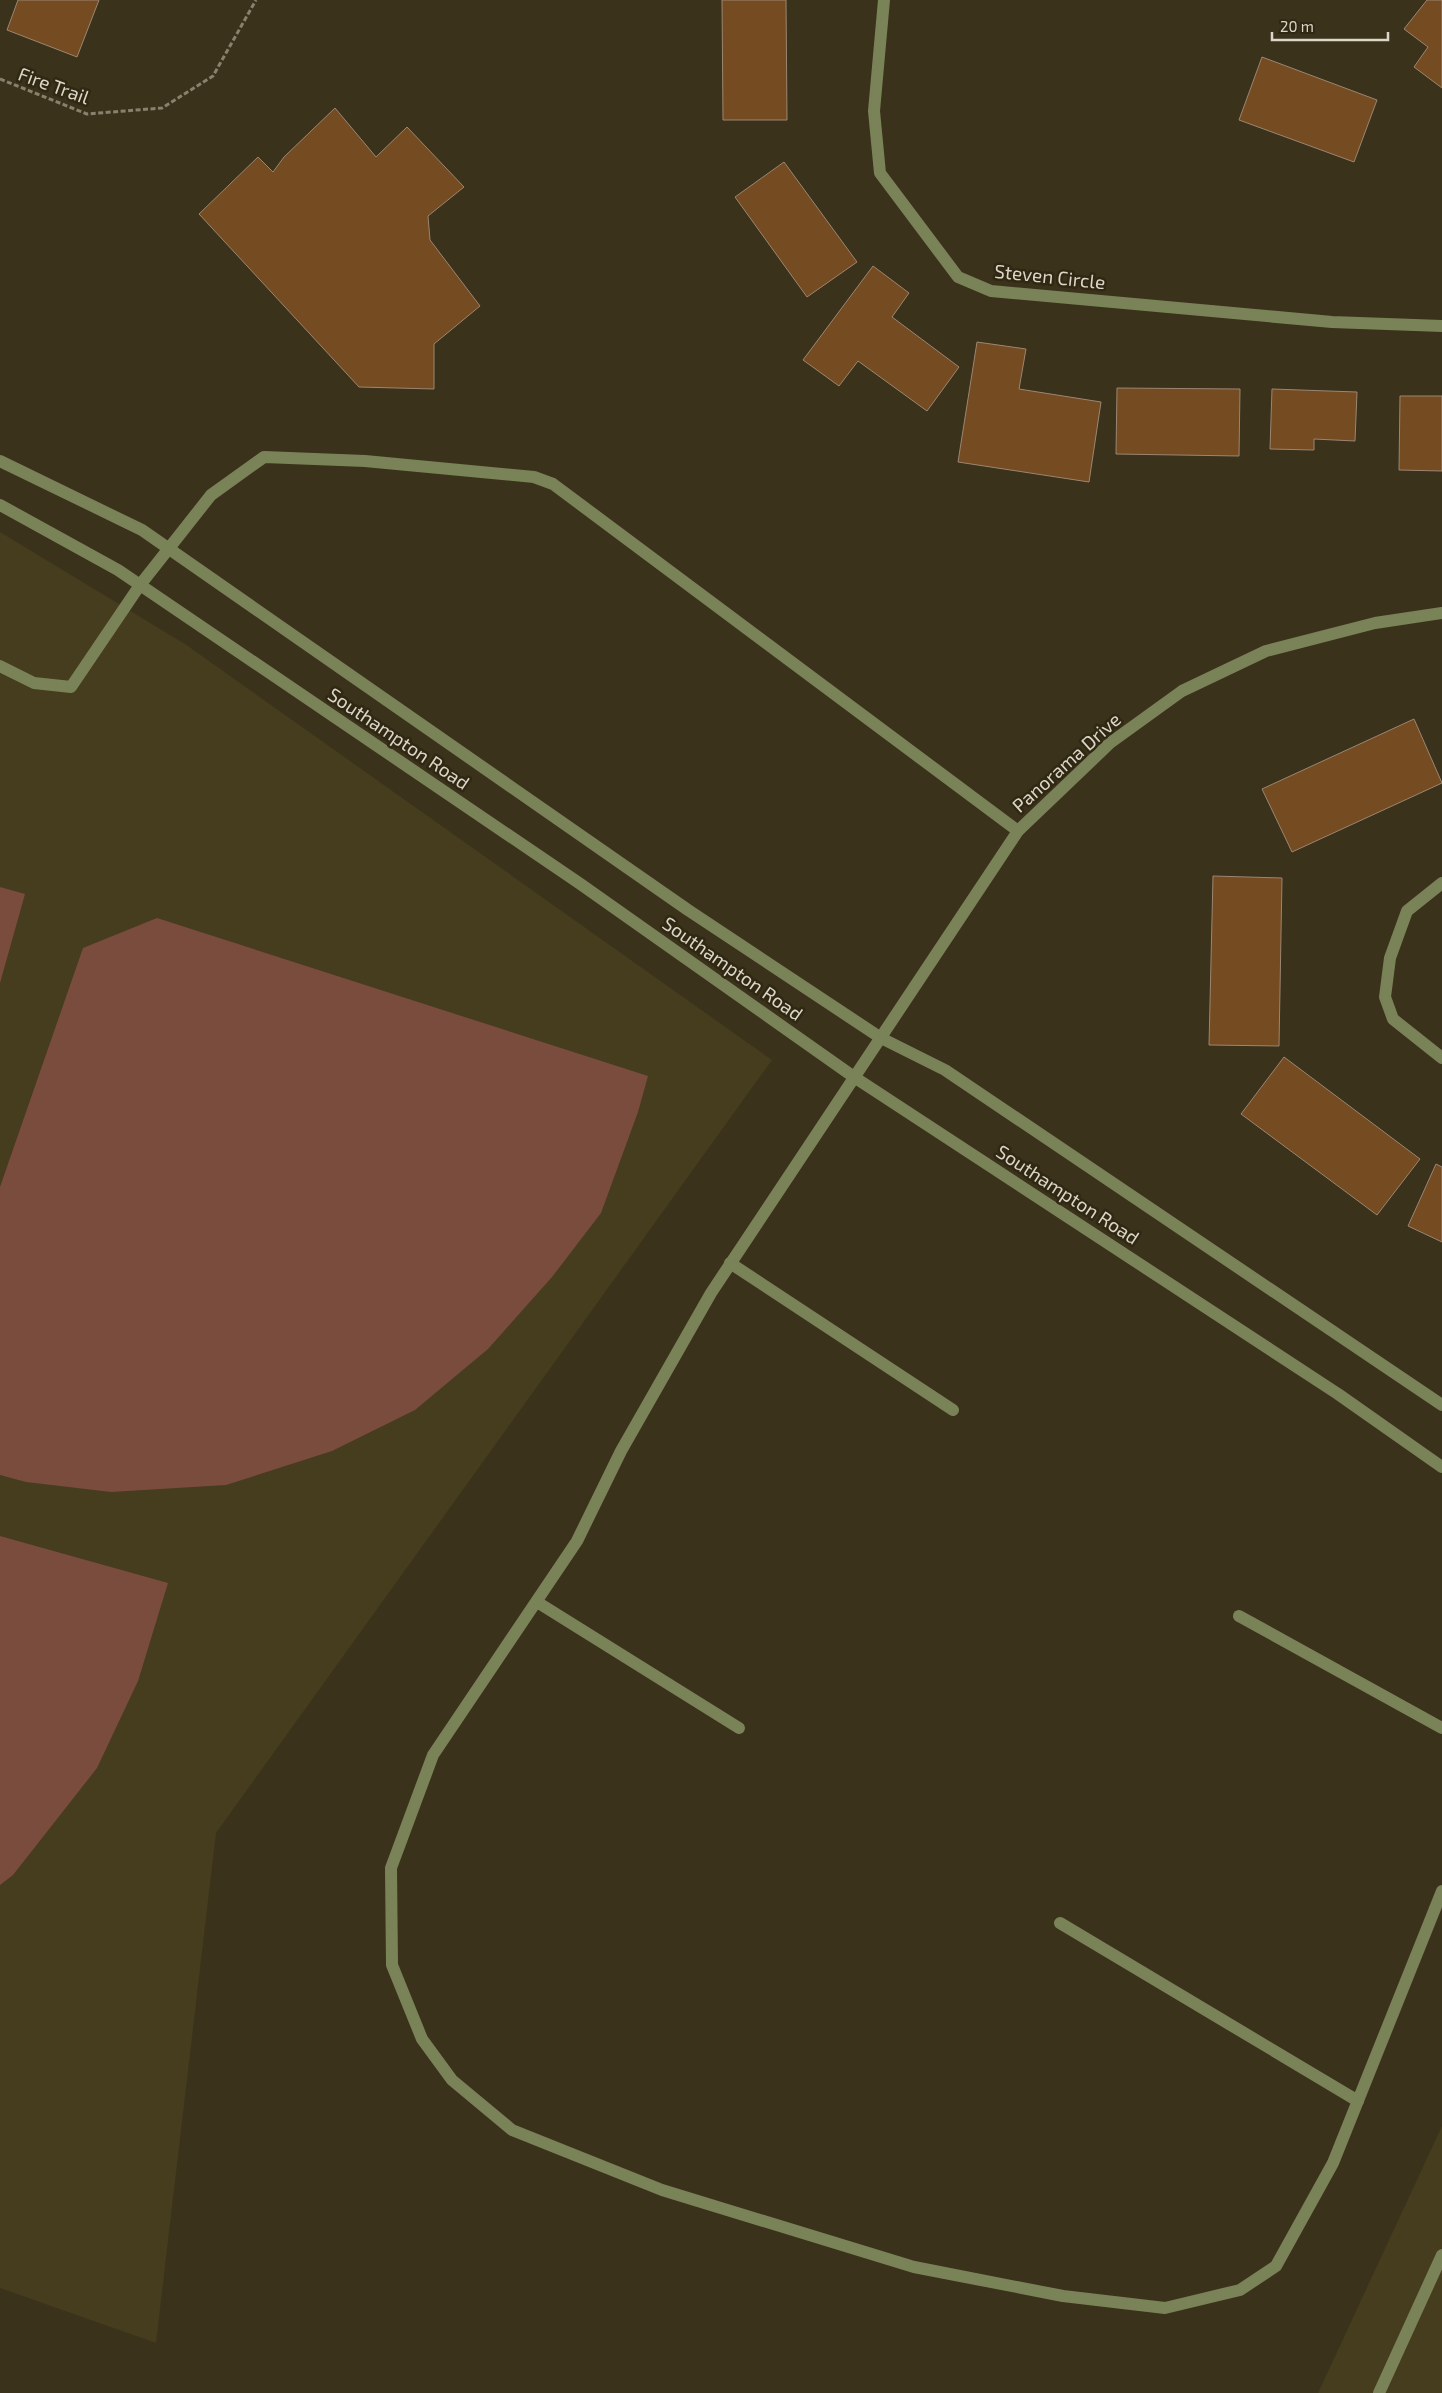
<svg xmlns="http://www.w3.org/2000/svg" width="1442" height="2393" font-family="'Exo 2',sans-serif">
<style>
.built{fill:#463c1e}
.green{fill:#7a4c3e}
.building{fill:#754b21;stroke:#9c8673}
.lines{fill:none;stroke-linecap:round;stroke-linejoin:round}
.path{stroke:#87816e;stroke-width:3;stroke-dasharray:5 2.5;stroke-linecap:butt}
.minor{stroke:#7a8358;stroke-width:12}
.labels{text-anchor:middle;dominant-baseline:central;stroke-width:5;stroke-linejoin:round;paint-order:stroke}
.street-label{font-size:19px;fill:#dbd6c8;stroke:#302812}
</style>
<rect width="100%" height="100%" fill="#3a321b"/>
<g class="built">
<polygon points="0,532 185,644 772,1060 216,1833 156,2343 0,2288"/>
<polygon points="1442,2126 1442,2393 1318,2393"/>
</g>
<g class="green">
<polygon points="0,887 25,894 0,983"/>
<polygon points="157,918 648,1076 638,1112 601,1213 552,1277 488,1349 415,1410 332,1451 226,1485 111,1492 26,1482 0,1475 0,1187 83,948"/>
<polygon points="0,1536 168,1583 138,1681 97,1768 13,1875 0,1885"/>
</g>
<g class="building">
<polygon points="18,0 99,0 77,57 7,30"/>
<polygon points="722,0 786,0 787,120 723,120"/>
<polygon points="1427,0 1442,0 1442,88 1414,67 1428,47 1404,29"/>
<polygon points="1262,57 1377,100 1354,162 1239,120"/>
<polygon points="335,108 376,157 407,127 464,187 428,216 430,240 480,306 434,344 434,389 359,387 199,214 258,157 273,172 284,157"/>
<polygon points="784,162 857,262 807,297 735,197"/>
<polygon points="873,266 909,293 892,317 959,367 927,411 858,361 839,386 803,360"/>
<polygon points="977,342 1026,349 1019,389 1101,402 1089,482 958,462"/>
<polygon points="1117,388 1240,389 1239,456 1116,454"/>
<polygon points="1272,389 1357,392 1355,441 1314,439 1314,450 1270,449"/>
<polygon points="1400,396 1442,396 1442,471 1399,470"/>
<polygon points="1414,719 1442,783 1292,852 1262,789"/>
<polygon points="1213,876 1282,878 1279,1046 1209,1045"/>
<polygon points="1284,1057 1420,1159 1377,1215 1241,1114"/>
<polygon points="1436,1164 1442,1167 1442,1242 1408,1226"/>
</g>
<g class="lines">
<polyline class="path" points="0,79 87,114 162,108 213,76 256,0"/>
<g class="minor">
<polyline points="884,0 874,111 880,173 958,277 991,291 1332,322 1442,326"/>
<polyline points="0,461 142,530 688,910 881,1038 945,1070 1442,1405"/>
<polyline points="0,505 118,570 579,883 854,1077 1338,1394 1442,1467"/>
<polyline points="1442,613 1375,623 1266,651 1182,691 1110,743 1018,831 711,1293 621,1451 577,1541 433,1755 391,1868 392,1965 422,2039 452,2080 512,2130 662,2190 914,2267 1063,2296 1165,2308 1240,2290 1276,2266 1333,2163 1442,1891"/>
<polyline points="0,666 34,683 71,687 140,585 211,495 264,457 365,461 534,477 553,484 1018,831"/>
<polyline points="1442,883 1407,911 1390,958 1385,997 1393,1019 1442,1058"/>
<polyline points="730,1263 953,1410"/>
<polyline points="537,1602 739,1728"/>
<polyline points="1239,1616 1442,1728"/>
<polyline points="1060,1923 1358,2101"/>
<polyline points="1379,2393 1442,2255"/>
</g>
</g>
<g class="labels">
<g class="street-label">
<text transform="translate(54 85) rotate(20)">Fire Trail</text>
<text transform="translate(1050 276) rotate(6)">Steven Circle</text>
<text transform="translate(399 738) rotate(34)">Southampton Road</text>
<text transform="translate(1066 762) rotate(-42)">Panorama Drive</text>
<text transform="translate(733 968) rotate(35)">Southampton Road</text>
<text transform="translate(1068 1194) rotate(33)">Southampton Road</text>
</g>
</g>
<path d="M1272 32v8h116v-8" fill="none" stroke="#dbd6c8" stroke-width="2.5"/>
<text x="1280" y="32" font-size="15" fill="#dbd6c8" stroke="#302812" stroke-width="4" paint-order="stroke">20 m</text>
</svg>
